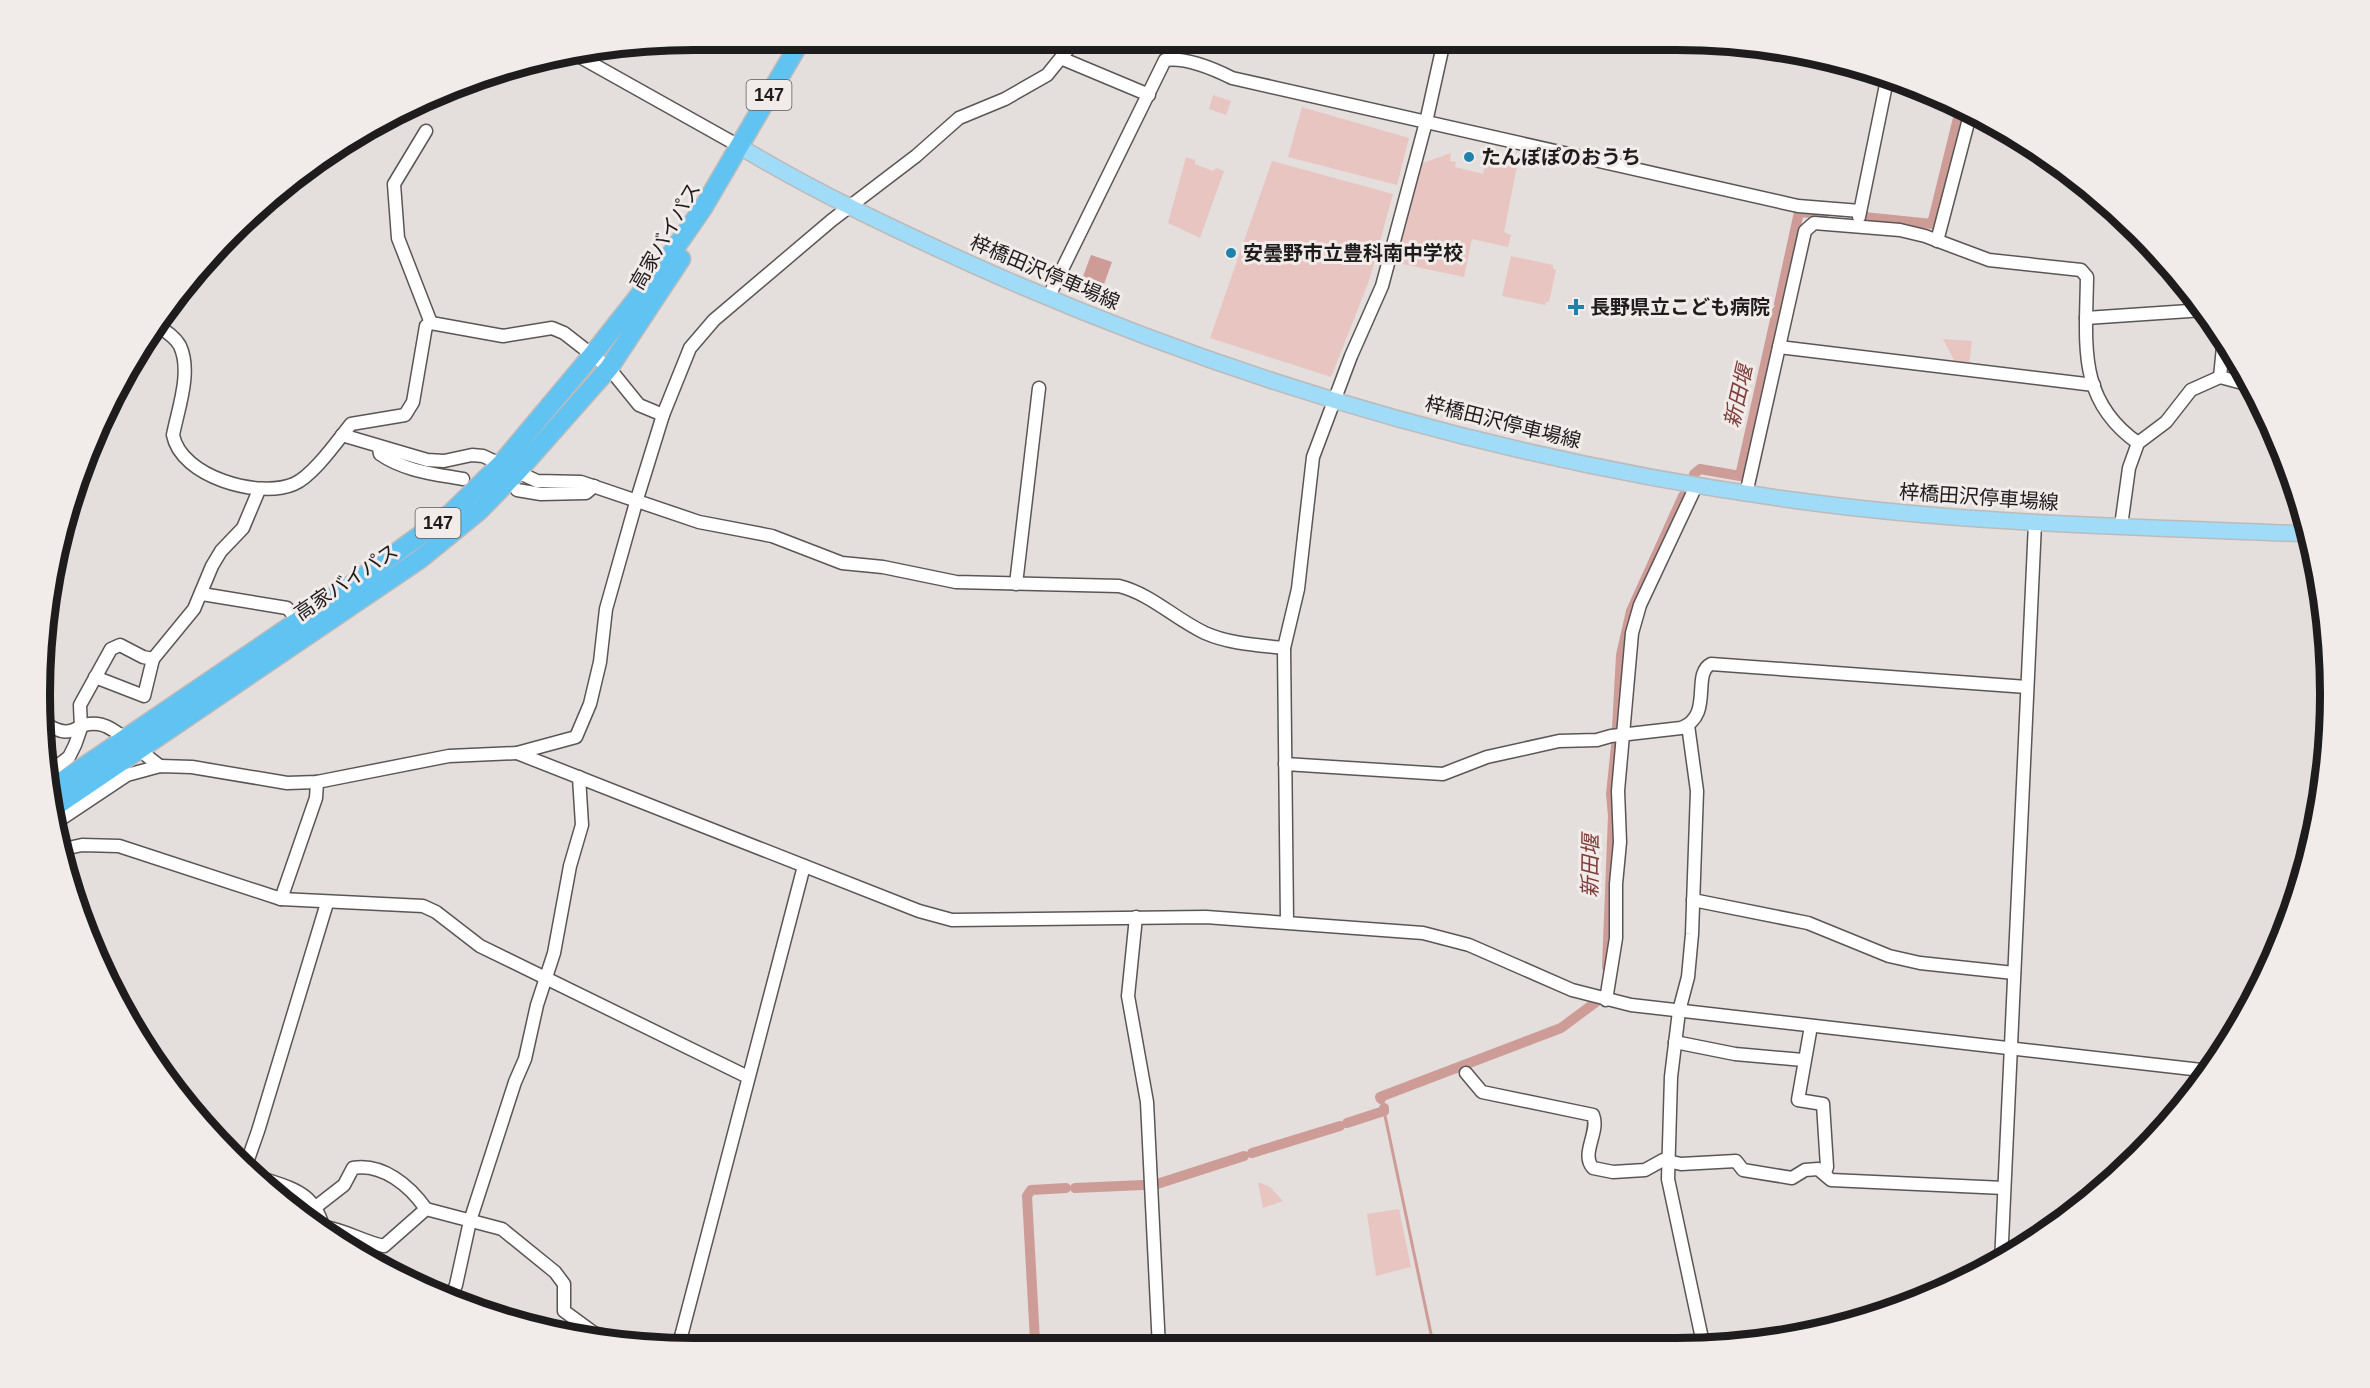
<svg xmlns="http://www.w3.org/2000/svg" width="2370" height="1388" font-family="Arial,'Noto Sans JP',sans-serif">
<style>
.green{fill:#e8c5c1}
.water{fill:#ce9c97}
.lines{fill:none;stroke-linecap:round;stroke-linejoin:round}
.stream{stroke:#ce9c97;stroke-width:3}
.canal{stroke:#ce9c97;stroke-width:10}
.minor-casing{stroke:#5b5655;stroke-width:15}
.major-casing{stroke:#bcbbbb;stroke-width:18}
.highway-casing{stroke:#bcbbbb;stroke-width:21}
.minor{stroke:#fff;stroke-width:12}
.major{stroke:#a0dbf7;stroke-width:15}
.highway{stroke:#61c3f2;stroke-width:18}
.poi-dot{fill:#1d82ac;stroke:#f1ebea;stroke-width:2}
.labels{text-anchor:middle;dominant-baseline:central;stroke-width:6;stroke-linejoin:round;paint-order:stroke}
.shield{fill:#f1ebea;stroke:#5d5a5a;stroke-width:1.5}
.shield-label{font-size:18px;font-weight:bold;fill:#1e1c1c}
.poi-label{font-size:20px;font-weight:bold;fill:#1e1c1c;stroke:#f1ebea;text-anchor:start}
.street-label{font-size:20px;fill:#1e1c1c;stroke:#f1ebea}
.water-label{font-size:21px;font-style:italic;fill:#7e3d39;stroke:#f1ebea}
.rim{fill:none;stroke:#1e1c1c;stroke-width:8}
</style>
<rect width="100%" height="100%" fill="#e4dedd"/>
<g class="green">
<polygon points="1213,95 1231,101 1226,115 1209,109"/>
<polygon points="1302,107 1409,138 1397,185 1288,157"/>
<polygon points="1451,153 1450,161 1456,162 1455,167 1483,174 1486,161 1517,166 1504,232 1511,235 1508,247 1472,239 1464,277 1393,262 1420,164"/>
<polygon points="1186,157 1195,160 1195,164 1213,171 1216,168 1224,171 1200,238 1168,223"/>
<polygon points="1272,161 1393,194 1369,281 1331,377 1210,338"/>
<polygon points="1511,256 1553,265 1553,269 1556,270 1549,302 1546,302 1545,305 1502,296"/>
<polygon points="1943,339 1972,341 1969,366 1956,364"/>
<polygon points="1258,1182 1270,1187 1283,1201 1263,1208"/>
<polygon points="1399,1209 1411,1267 1376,1276 1367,1214"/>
</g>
<polygon class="water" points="1091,255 1112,262 1100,295 1079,287"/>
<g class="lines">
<polyline class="stream" points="1384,1111 1434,1348"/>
<g class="canal">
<polyline points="1864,217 1932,224 1960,110"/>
<polyline points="1779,304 1799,212 1824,214"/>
<polyline points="1694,474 1700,469 1740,476 1777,311"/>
<polyline points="1617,728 1621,655 1631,611 1683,496"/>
<polyline points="1607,967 1613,816 1611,794 1616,746"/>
<polyline points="1381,1099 1380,1097 1561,1028 1596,1002"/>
<polyline points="1347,1123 1384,1111 1384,1108"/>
<polyline points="1252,1153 1340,1126"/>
<polyline points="1157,1184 1244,1156"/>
<polyline points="1075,1188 1143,1185"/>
<polyline points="1005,1348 1030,1346 1035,1341 1027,1196 1031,1190 1066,1188"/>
</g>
<defs>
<g id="minor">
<polyline points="573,53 739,146"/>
<polyline points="1063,59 1149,95"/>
<polyline points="426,131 394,184 398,238 431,323"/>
<polyline points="1859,217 1888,75"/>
<polyline points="1937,241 1970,115"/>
<path d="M 1048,298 L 1165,60 C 1186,57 1214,69 1232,78 L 1798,206 L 1860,211"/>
<polyline points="2086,318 2204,310"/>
<path d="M 155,324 C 163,330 175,336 180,346 C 192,372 178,409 173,435 C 181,477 259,499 294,484 C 313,476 338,440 351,424 L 405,415 L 413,402 L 426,326 L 431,323 L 503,336 L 552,328 L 564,333 L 609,368 L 639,405 L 663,415"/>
<polyline points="1779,347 2094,385"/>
<polyline points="2220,377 2224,337"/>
<path d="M 342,435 L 427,460 L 444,461 L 472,455 L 483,456 L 537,481 L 581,482 L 699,522 L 772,536 L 842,563 L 883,567 L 956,582 L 1119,586 C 1151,594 1175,619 1205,633 C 1230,644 1257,645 1284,648"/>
<path d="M 379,448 L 380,454 C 404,471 435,474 463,479"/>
<polyline points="517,490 541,494 586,493 594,486"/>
<path d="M 1746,494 L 1805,231 L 1814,223 L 1900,230 L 1925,236 L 1989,260 L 2081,270 L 2087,277 C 2086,345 2077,400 2138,443"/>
<polyline points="2121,526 2129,468 2138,443 2166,422 2191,390 2220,377 2250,385"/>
<polyline points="1016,584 1039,388"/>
<polyline points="202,594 287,608 299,621"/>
<polyline points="95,677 144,696 153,659"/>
<path d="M 42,722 C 78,744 71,721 98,724 C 114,725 145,756 160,766"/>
<polyline points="1688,725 1697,791 1692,934 1688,977 1679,1011 1671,1077 1668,1179 1704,1348"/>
<polyline points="517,753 919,911 952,920 1206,917 1423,933 1469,945 1572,990 1631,1005 2210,1071"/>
<path d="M 1285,764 L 1443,774 L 1487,757 L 1559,741 L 1597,740 L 1611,736 L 1681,728 C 1714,716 1691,674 1711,664 L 2027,687"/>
<polyline points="47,774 69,757 75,745 81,728 80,705 111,649 120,645 143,657 153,659 194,609 212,566 221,551 243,528 259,490"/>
<polyline points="52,825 127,775 160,766 192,767 287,783 317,782 449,756 517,753 576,737 590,704 600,662 606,609 637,499 663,415 690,348 714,320 832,220 916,156 959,118 1005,99 1047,75 1073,43"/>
<polyline points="59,850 82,845 119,846 281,899 423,906 436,912 480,946 748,1077"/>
<polyline points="281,899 316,798 317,782"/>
<polyline points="1693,900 1808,923 1889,956 1920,963 2014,973"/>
<polyline points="1136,917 1128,996 1147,1102 1159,1348"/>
<polyline points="1287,922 1284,648 1298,589 1313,457 1351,356 1382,286 1426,122 1444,41"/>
<polyline points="1606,1000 1616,938 1616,884 1620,842 1618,791 1632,633 1640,605 1696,486"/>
<polyline points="1811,1026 1798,1100 1823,1104 1827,1167 1825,1173"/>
<polyline points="1675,1042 1735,1054 1803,1060"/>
<path d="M 1466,1073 L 1482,1092 L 1593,1115 C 1600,1132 1580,1154 1593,1168 L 1613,1172 L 1645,1170 L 1663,1160 L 1681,1164 L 1736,1161 L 1743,1170 L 1792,1178 L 1805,1170 L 1818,1169 L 1831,1180 L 2004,1188"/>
<polyline points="245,1168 258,1131 327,903"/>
<path d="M 250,1174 C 290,1189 315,1188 325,1234"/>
<path d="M 317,1206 L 344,1185 L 353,1168 C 383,1163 410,1186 426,1209 L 384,1246 C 363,1242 346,1230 324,1227"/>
<polyline points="426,1209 502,1229 555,1272 564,1284 564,1311 594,1333"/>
<polyline points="2001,1263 2035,523"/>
<polyline points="450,1298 456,1285 470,1221 515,1082 525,1059 537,1005 554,953 570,866 582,825 579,777"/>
<polyline points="588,1335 594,1333 654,1348"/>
<polyline points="678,1348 804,866"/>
</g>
<path id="major" d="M 739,146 C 813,191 894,229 973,265 C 1236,383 1515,463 1800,501 C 1969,524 2139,527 2309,534"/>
<g id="highway">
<polyline points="48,791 351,585 451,513 501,464 593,354 664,264 703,208 799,44"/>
<polyline points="50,810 420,559 480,510 517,472 609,368 681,259"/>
</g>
</defs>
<use href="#minor" class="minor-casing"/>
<use href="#major" class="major-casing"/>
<use href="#highway" class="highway-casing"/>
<use href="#minor" class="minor"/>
<use href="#major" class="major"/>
<use href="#highway" class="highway"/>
</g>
<g class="poi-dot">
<circle cx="1469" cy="157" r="6"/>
<circle cx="1231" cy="253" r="6"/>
<path d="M1573 298h6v6h6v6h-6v6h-6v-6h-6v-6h6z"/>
</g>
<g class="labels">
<g class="shield">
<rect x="746.5" y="80" width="45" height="30" rx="4.5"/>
<rect x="415.5" y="508" width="45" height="30" rx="4.5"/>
</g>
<g class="shield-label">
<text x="769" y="95">147</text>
<text x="438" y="523">147</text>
</g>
<g class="poi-label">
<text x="1481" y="157">たんぽぽのおうち</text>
<text x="1243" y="253">安曇野市立豊科南中学校</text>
<text x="1590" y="307">長野県立こども病院</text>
</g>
<g class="street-label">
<text transform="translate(665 236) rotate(-60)">高家バイパス</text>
<text transform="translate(1045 272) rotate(23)">梓橋田沢停車場線</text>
<text transform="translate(1503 422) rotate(14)">梓橋田沢停車場線</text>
<text transform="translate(1979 497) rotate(4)">梓橋田沢停車場線</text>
<text transform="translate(346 582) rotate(-34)">高家バイパス</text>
</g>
<g class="water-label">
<text transform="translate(1738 396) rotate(-77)">新田堰</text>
<text transform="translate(1590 866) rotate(-89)">新田堰</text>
</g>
</g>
<path d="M0 0H2370V1388H0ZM694 50H1676A644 644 0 0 1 2320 694V694A644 644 0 0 1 1676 1338H694A644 644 0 0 1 50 694V694A644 644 0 0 1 694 50Z" fill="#f1ebea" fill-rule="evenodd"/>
<path class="rim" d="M694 50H1676A644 644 0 0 1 2320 694V694A644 644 0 0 1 1676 1338H694A644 644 0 0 1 50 694V694A644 644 0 0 1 694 50Z"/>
</svg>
